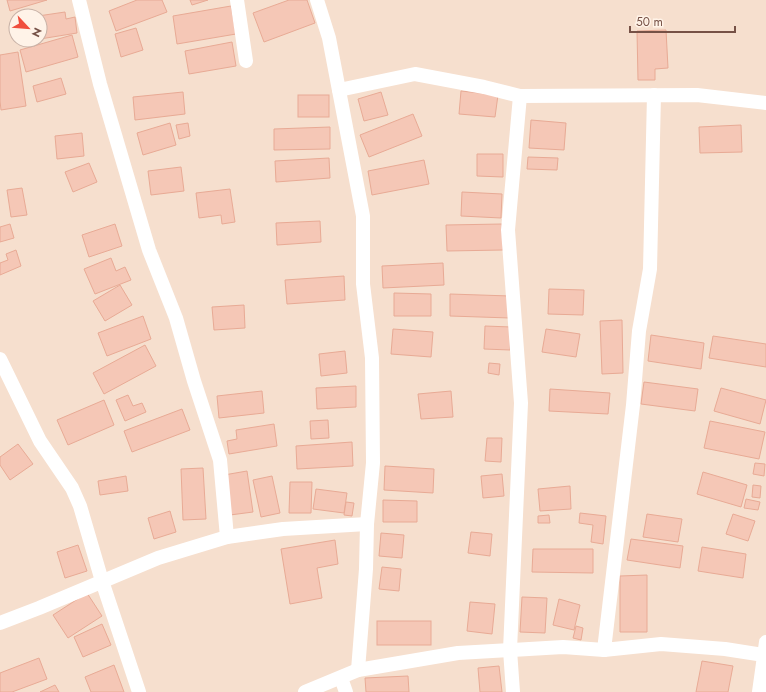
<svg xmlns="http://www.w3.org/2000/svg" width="766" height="692" font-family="Jost,sans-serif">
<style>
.residential{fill:#f6dfce;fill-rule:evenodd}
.building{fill:#f5c7b6;stroke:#e8aa95}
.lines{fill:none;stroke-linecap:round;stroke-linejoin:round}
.street{stroke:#fff;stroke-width:14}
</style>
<rect width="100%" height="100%" fill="#feeee0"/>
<path class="residential" d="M 0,0 L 766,0 L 766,692 L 0,692 ZM 16,16 L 40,16 L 40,40 L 16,40 Z"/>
<g class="building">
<polygon points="7,0 47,0 10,11"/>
<polygon points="137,0 162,0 167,12 116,31 109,11"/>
<polygon points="190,0 208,0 192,5"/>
<polygon points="289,0 307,0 315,23 264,42 253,13"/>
<polygon points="231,6 236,34 177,44 173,16"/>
<polygon points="65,12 66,19 75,17 77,33 40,39 40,16 38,16"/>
<polygon points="136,28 143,50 121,57 115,34"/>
<polygon points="666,30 668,68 655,69 655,80 638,80 637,31"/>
<polygon points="72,35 78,57 26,72 20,50"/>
<polygon points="232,42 236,66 189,74 185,51"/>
<polygon points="18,52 26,106 1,110 0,101 0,55"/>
<polygon points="61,78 66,94 37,102 33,86"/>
<polygon points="461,91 498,95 495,117 459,114"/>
<polygon points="183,92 185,114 135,120 133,97"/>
<polygon points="381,92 388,115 364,121 358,99"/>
<rect x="298" y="95" width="31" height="22"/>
<polygon points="413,114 422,136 369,157 360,135"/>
<polygon points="531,120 566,123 564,150 529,148"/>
<polygon points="170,123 176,145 143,155 137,133"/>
<polygon points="188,123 190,136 179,139 176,125"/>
<polygon points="741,125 742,152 700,153 699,127"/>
<polygon points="330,127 330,149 274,150 274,129"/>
<polygon points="82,133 84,156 57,159 55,136"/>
<polygon points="477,154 503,154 503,177 477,176"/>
<polygon points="528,157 558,158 557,170 527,169"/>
<polygon points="329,158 330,178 276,182 275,161"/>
<polygon points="424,160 429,184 372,195 368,171"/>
<polygon points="89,163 97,182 73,192 65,172"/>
<polygon points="181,167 184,191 151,195 148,171"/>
<polygon points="22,188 27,215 11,217 7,190"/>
<polygon points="230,189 235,222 222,224 221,215 199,218 196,193"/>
<polygon points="462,192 502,194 501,218 461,216"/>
<polygon points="320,221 321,242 277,245 276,223"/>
<polygon points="10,224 14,238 0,242 0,227"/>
<polygon points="115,224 122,246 89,257 82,235"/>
<polygon points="502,224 503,250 447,251 446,225"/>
<polygon points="16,250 21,266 0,275 0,263 8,260 6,254"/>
<polygon points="111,258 116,271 125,267 131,280 95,294 84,269"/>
<polygon points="443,263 444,285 383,288 382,266"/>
<polygon points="344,276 345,300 287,304 285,280"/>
<polygon points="120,285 132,305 105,321 93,301"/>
<polygon points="549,289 584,290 583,315 548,314"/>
<polygon points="394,293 431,294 431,316 394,316"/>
<polygon points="450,294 510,296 510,318 450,316"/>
<polygon points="244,305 245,328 214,330 212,307"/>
<polygon points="143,316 151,339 107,356 98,333"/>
<polygon points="622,320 623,373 602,374 600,321"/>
<polygon points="485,326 511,327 510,350 484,349"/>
<polygon points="393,329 433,332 431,357 391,354"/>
<polygon points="546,329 580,334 576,357 542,352"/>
<polygon points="651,335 704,343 701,369 648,361"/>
<polygon points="713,336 766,344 766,367 709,358"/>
<polygon points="145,345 156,366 104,394 93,373"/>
<polygon points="345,351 347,373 321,376 319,354"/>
<polygon points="489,363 500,364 499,375 488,373"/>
<polygon points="644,382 698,389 695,411 641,404"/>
<polygon points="356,386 356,407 317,409 316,388"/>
<polygon points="721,388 766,400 760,424 714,411"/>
<polygon points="550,389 610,393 608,414 549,411"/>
<polygon points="262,391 264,413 219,418 217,396"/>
<polygon points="451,391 453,417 421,419 418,394"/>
<polygon points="128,395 133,406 142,403 146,412 125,421 116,400"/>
<polygon points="104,400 114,425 68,445 57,420"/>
<polygon points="182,409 190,430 132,452 124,431"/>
<polygon points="328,420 329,438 311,439 310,421"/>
<polygon points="710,421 765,432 759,459 704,448"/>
<polygon points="274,424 277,446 229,454 227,441 237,439 236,430"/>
<polygon points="487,438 502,438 501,462 485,461"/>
<polygon points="352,442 353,466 297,469 296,446"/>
<polygon points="18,444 33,464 10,480 0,465 0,457"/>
<polygon points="755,463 765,464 764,476 753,474"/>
<polygon points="385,466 434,469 433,493 384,490"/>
<polygon points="203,468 206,519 183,520 181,469"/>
<polygon points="247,471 253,512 230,515 224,475"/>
<polygon points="703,472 747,485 741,507 697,494"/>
<polygon points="502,474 504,496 483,498 481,476"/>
<polygon points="126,476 128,491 100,495 98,481"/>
<polygon points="272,476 280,513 261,517 253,480"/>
<polygon points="290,482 312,482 311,513 289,513"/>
<polygon points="753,485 761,486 760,498 752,497"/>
<polygon points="570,486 571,509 540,511 538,489"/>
<polygon points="316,489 347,493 344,513 313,509"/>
<polygon points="746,499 760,502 758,510 744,508"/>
<polygon points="383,500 417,501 417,522 383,522"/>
<polygon points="346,502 354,503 352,516 344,515"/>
<polygon points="170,511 176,532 154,539 148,518"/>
<polygon points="580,513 606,516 603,544 591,542 593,525 579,523"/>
<polygon points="647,514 682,519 678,542 643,537"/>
<polygon points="733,514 755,521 748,541 726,534"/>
<polygon points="549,515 550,523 538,523 538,516"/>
<polygon points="471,532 492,534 490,556 468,553"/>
<polygon points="381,533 404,535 402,558 379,556"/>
<polygon points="631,539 683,546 680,568 627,560"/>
<polygon points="335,540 338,564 317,568 322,598 290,604 281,549"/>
<polygon points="78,545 87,571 65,578 57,552"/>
<polygon points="702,547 746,554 743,578 698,571"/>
<polygon points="533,549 593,549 593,573 532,572"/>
<polygon points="382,567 401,569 399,591 379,589"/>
<polygon points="647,575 647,632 620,632 620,576"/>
<polygon points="87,593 102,616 68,638 53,615"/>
<polygon points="522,597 547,598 545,633 520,632"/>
<polygon points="559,599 580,605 574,630 553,625"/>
<polygon points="470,602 495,604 492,634 467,631"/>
<rect x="377" y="621" width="54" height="24"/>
<polygon points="102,624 111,645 83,657 74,637"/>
<polygon points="576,626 583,628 581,640 573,638"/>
<polygon points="39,658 47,679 12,692 0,692 0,673"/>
<polygon points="702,661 733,666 728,692 696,692"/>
<polygon points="114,665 124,692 91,692 85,677"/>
<polygon points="499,666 502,692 480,692 478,668"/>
<polygon points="408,676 409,692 366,692 365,678"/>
<polygon points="55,685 59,692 40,692"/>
</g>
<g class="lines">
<g class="street">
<polyline points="79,0 100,84 149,250 176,318 194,381 220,460 227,537"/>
<polyline points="237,0 246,61"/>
<polyline points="317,0 329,38 363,216 363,284 372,358 373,463 367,524 366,569 358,670"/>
<polyline points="339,90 415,74 484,87 520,96 697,95 766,103"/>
<polyline points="0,359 40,441 72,488 80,506 102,581 139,692"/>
<polyline points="0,623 39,608 158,558 227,537 283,529 367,524"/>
<polyline points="604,650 633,405 639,331 650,269 654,95"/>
<polyline points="341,678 346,692"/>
<polyline points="305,692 358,670 458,653 563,647 604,650 661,644 725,649 764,655"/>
<polyline points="513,692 510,650 521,403 508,230 520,96"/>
<polyline points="759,692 766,642"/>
</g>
</g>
<g transform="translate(28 28) rotate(116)"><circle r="19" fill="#fff3e8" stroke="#c8b2a7"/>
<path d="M0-3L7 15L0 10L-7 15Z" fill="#f04e3d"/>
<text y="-6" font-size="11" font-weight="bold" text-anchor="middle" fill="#765146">N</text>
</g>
<path d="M630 26v6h105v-6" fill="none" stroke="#765146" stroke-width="2"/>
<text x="636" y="26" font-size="12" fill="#765146" stroke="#fff3e8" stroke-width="3" paint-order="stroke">50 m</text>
</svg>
